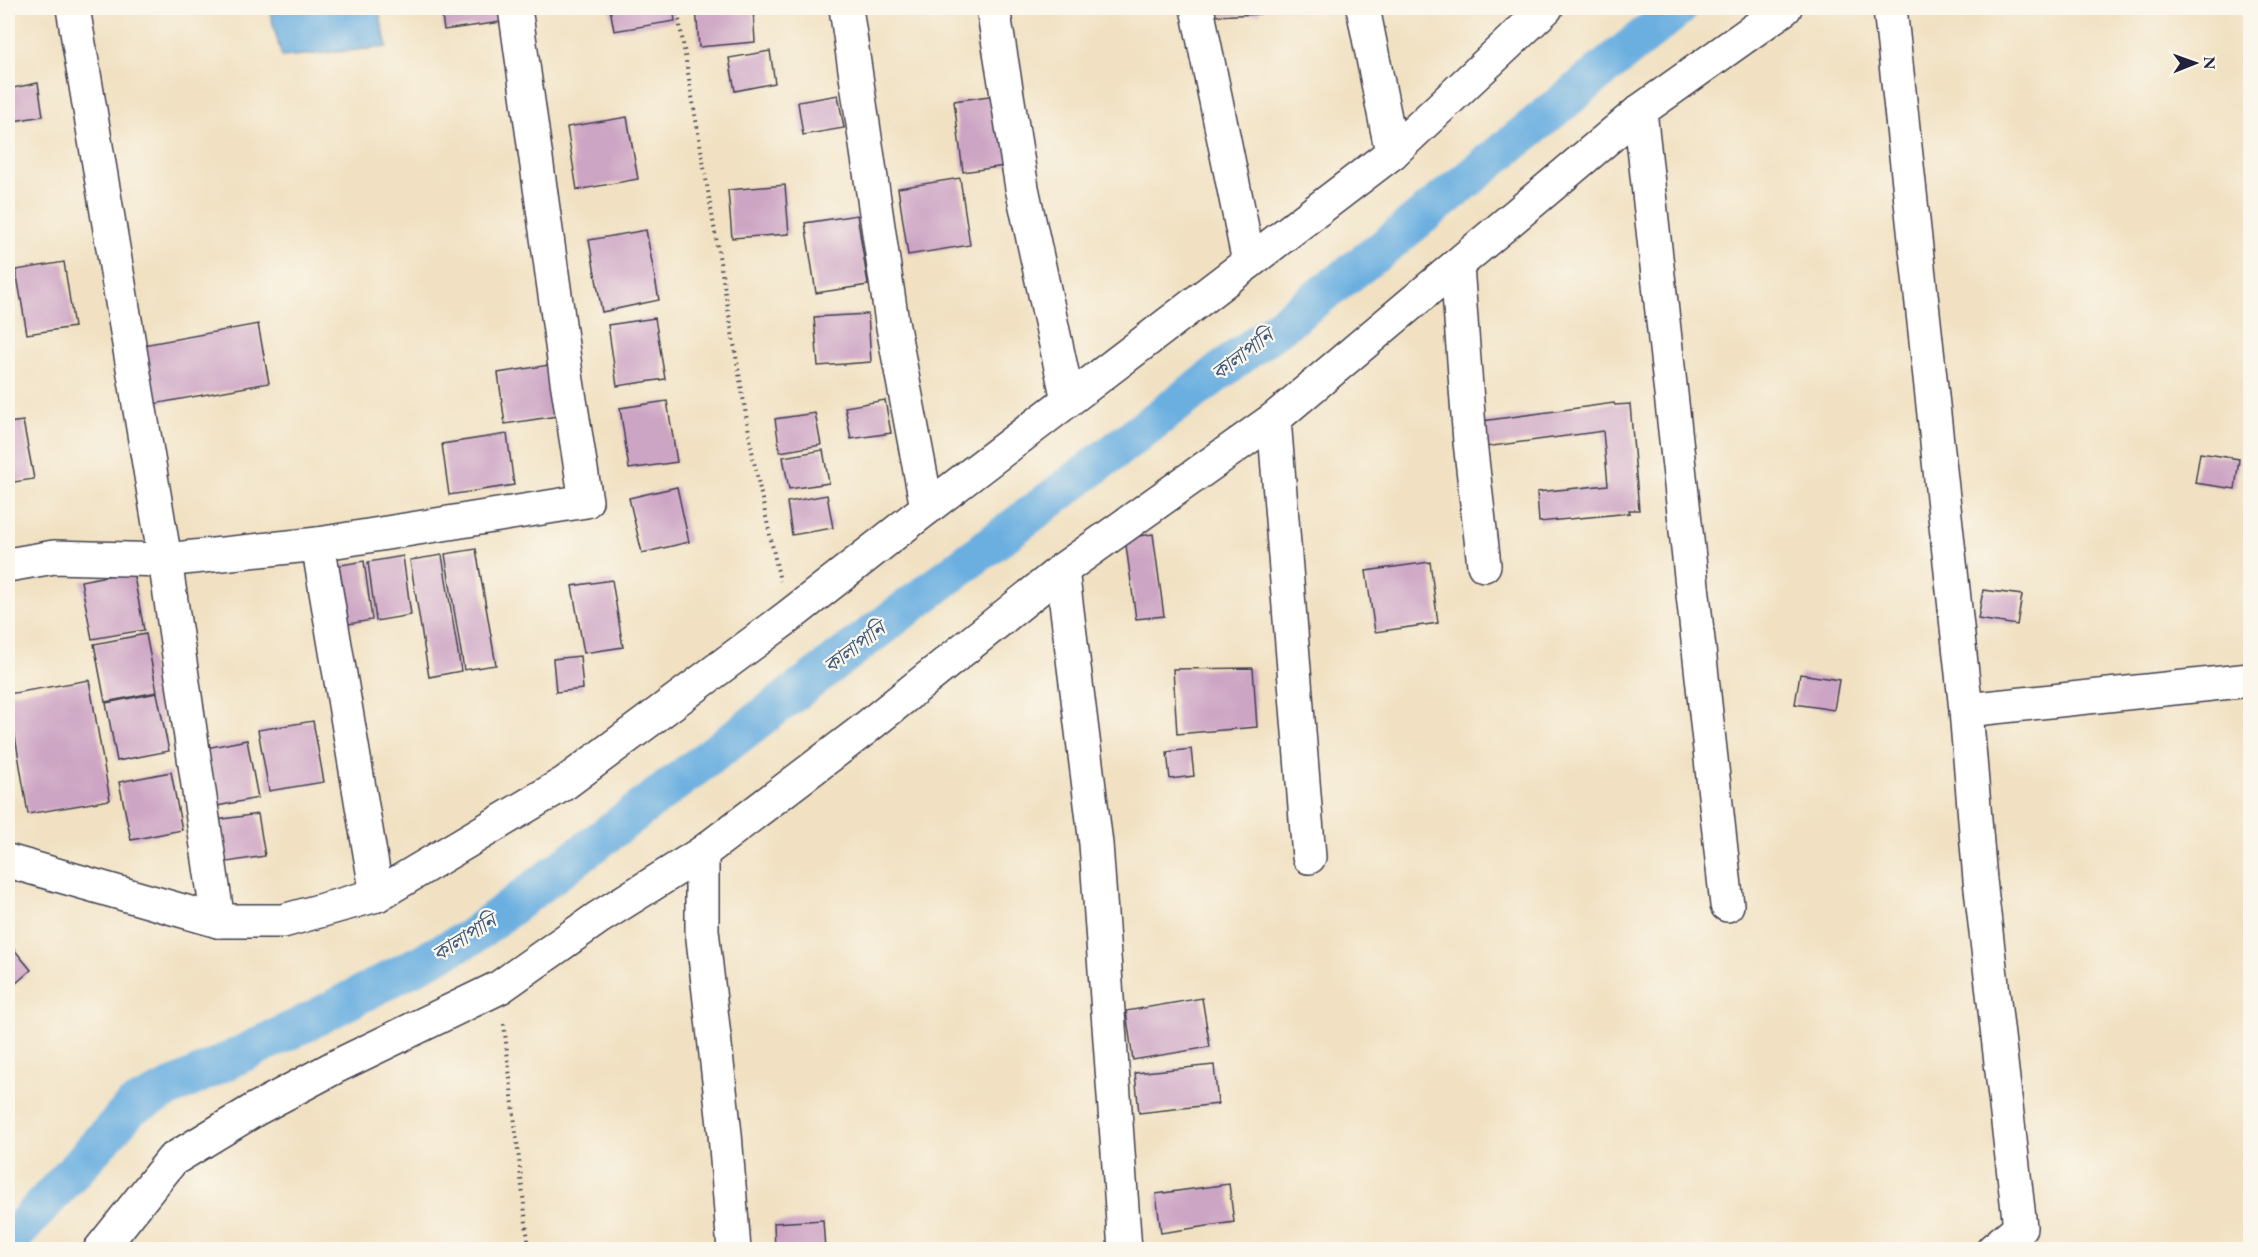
<svg xmlns="http://www.w3.org/2000/svg" width="2258" height="1257" font-family="'EB Garamond','Noto Serif Bengali',serif">
<style>
.water{fill:#6aafe0;stroke:#46688e;stroke-width:1.5}
.lines{fill:none;stroke-linecap:round;stroke-linejoin:round}
.canal{stroke:#6aafe0;stroke-width:38}
.building{fill:#cda5c4}
.minor-casing{stroke:#413f4f;stroke-width:36}
.path{stroke:#413f4f;stroke-width:4;stroke-dasharray:1.5 4.5;stroke-linecap:butt}
.minor{stroke:#fff;stroke-width:33}
.labels{text-anchor:middle;dominant-baseline:central;stroke-width:4.5;stroke-linejoin:round;paint-order:stroke}
.water-label{font-size:21px;font-style:italic;fill:#3f5a7d;stroke:#fbf7ec}
</style>
<rect width="100%" height="100%" fill="#fbf7ec"/>
<filter id="ink" filterUnits="userSpaceOnUse"><feTurbulence type="fractalNoise" baseFrequency=".0167" numOctaves="2"/><feDisplacementMap in="SourceGraphic" scale="12" xChannelSelector="R" yChannelSelector="G"/><feConvolveMatrix kernelMatrix="1 2 1 2 8 2 1 2 1" color-interpolation-filters="sRGB"/></filter>
<filter id="wash" filterUnits="userSpaceOnUse"><feTurbulence type="fractalNoise" baseFrequency=".008" numOctaves="4" result="noise"/><feDisplacementMap in="SourceGraphic" scale="24" xChannelSelector="R" yChannelSelector="G"/><feGaussianBlur stdDeviation="1.35" result="paint"/><feColorMatrix in="noise" values="0 0 0 0 0 0 0 0 0 0 0 0 0 0 0 0 0 1.4 0 .05"/><feComposite in="paint" operator="in"/></filter>
<g filter="url(#wash)">
<rect width="100%" height="100%" fill="#f1e1c2"/>
<polygon class="water" points="269,8 378,8 387,47 282,57"/>
<g class="lines">
<polyline class="canal" points="8,1243 132,1107 300,1026 471,937 1382,249 1679,8"/>
</g>
<g id="blocks">
<g class="building">
<polygon points="441,8 499,8 501,22 444,30"/>
<polygon points="610,8 673,8 675,21 614,31"/>
<polygon points="696,8 753,8 755,42 699,47"/>
<polygon points="1212,8 1259,8 1260,14 1212,16"/>
<polygon points="770,51 775,83 735,91 729,58"/>
<polygon points="38,83 43,116 8,122 8,89"/>
<polygon points="1003,94 1012,165 963,172 954,101"/>
<polygon points="838,95 844,128 803,135 798,102"/>
<polygon points="627,117 638,179 577,190 567,127"/>
<polygon points="960,178 970,245 908,255 898,188"/>
<polygon points="785,185 789,234 732,238 728,190"/>
<polygon points="857,215 868,285 816,293 805,223"/>
<polygon points="646,230 659,300 602,312 589,240"/>
<polygon points="64,262 74,327 27,334 16,270"/>
<polygon points="868,314 871,362 818,366 814,317"/>
<polygon points="655,318 665,379 617,386 608,325"/>
<polygon points="258,324 269,383 154,404 143,345"/>
<polygon points="562,363 570,414 505,424 498,373"/>
<polygon points="885,400 891,433 851,439 845,407"/>
<polygon points="667,401 677,462 629,469 620,408"/>
<polygon points="1614,403 1615,405 1630,404 1639,510 1629,510 1630,513 1539,522 1537,492 1608,485 1603,431 1478,448 1475,422"/>
<polygon points="815,413 821,445 780,452 775,419"/>
<polygon points="23,421 34,479 8,483 8,423"/>
<polygon points="507,434 514,485 449,495 442,444"/>
<polygon points="823,450 829,483 789,489 783,457"/>
<polygon points="2200,453 2239,459 2235,489 2195,483"/>
<polygon points="677,487 689,542 642,553 629,498"/>
<polygon points="827,495 833,528 792,535 787,502"/>
<polygon points="1153,534 1164,616 1136,619 1125,538"/>
<polygon points="476,549 496,665 464,670 445,554"/>
<polygon points="442,555 461,671 429,677 410,560"/>
<polygon points="403,556 411,615 376,621 368,562"/>
<polygon points="364,561 372,620 337,626 329,567"/>
<polygon points="1430,562 1438,623 1375,632 1366,571"/>
<polygon points="133,571 144,630 92,639 81,581"/>
<polygon points="612,580 623,647 584,653 572,586"/>
<polygon points="1983,590 2022,595 2017,625 1978,619"/>
<polygon points="146,634 157,692 105,702 94,644"/>
<polygon points="580,656 583,689 556,692 553,659"/>
<polygon points="1253,668 1257,727 1177,734 1173,669"/>
<polygon points="1800,674 1839,680 1834,710 1795,704"/>
<polygon points="89,680 110,800 28,814 8,694"/>
<polygon points="157,693 169,751 117,761 106,703"/>
<polygon points="313,721 324,782 269,791 258,730"/>
<polygon points="247,740 258,798 207,808 196,750"/>
<polygon points="1191,749 1194,776 1170,779 1167,752"/>
<polygon points="171,772 182,830 131,840 119,782"/>
<polygon points="258,814 265,856 215,864 209,821"/>
<polygon points="8,942 31,970 8,990"/>
<polygon points="1202,998 1210,1047 1133,1060 1126,1011"/>
<polygon points="1214,1065 1218,1104 1139,1113 1135,1073"/>
<polygon points="1229,1184 1234,1222 1161,1233 1156,1194"/>
<polygon points="823,1220 825,1250 775,1250 774,1223"/>
</g>
</g>
</g>
<g filter="url(#ink)">
<use href="#blocks" fill-opacity="0" stroke="#413f4f" stroke-width="1.5"/>
<g class="lines">
<defs>
<g id="minor">
<polyline points="73,8 165,560 218,921"/>
<polyline points="846,8 892,322 927,508"/>
<polyline points="993,8 1022,188 1068,400"/>
<polyline points="1197,8 1249,262"/>
<polyline points="1363,8 1392,153"/>
<polyline points="1890,8 1966,710 1980,880 2020,1227 1993,1250"/>
<polyline points="1640,111 1727,905"/>
<polyline points="1457,266 1470,442 1484,565"/>
<polyline points="1274,419 1309,857"/>
<polyline points="318,544 377,895"/>
<polyline points="8,565 54,557 165,560 318,544 586,501 567,381 515,8"/>
<polyline points="1062,570 1096,844 1125,1250"/>
<polyline points="1966,710 2250,680"/>
<polyline points="702,853 702,930 725,1134 734,1250"/>
<polyline points="8,861 218,921 283,921 377,895 565,783 788,617 927,508 1392,153 1546,8"/>
<polyline points="100,1250 172,1160 256,1109 335,1067 500,987 598,918 702,853 862,731 1062,570 1274,419 1640,111 1785,8"/>
</g>
</defs>
<use href="#minor" class="minor-casing"/>
<g class="path">
<polyline points="677,8 754,462 780,581"/>
<polyline points="504,1024 529,1250"/>
</g>
<use href="#minor" class="minor"/>
</g>
</g>
<g class="labels">
<g class="water-label">
<text transform="translate(1242 354) rotate(-37)">কালাপানি</text>
<text transform="translate(854 647) rotate(-37)">কালাপানি</text>
<text transform="translate(464 937) rotate(-32)">কালাপানি</text>
</g>
</g>
<rect width="2258" height="1257" fill="none" stroke="#fbf7ec" stroke-width="30"/>
<g transform="translate(2195 63) rotate(89)" stroke="#fbf7ec" stroke-width="4.5" paint-order="stroke">
<path d="M0-4.5L10 22L0 15L-10 22Z" fill="#22223b"/>
<text y="-9" font-size="16" font-weight="bold" text-anchor="middle" fill="#22223b">N</text>
</g>
</svg>
